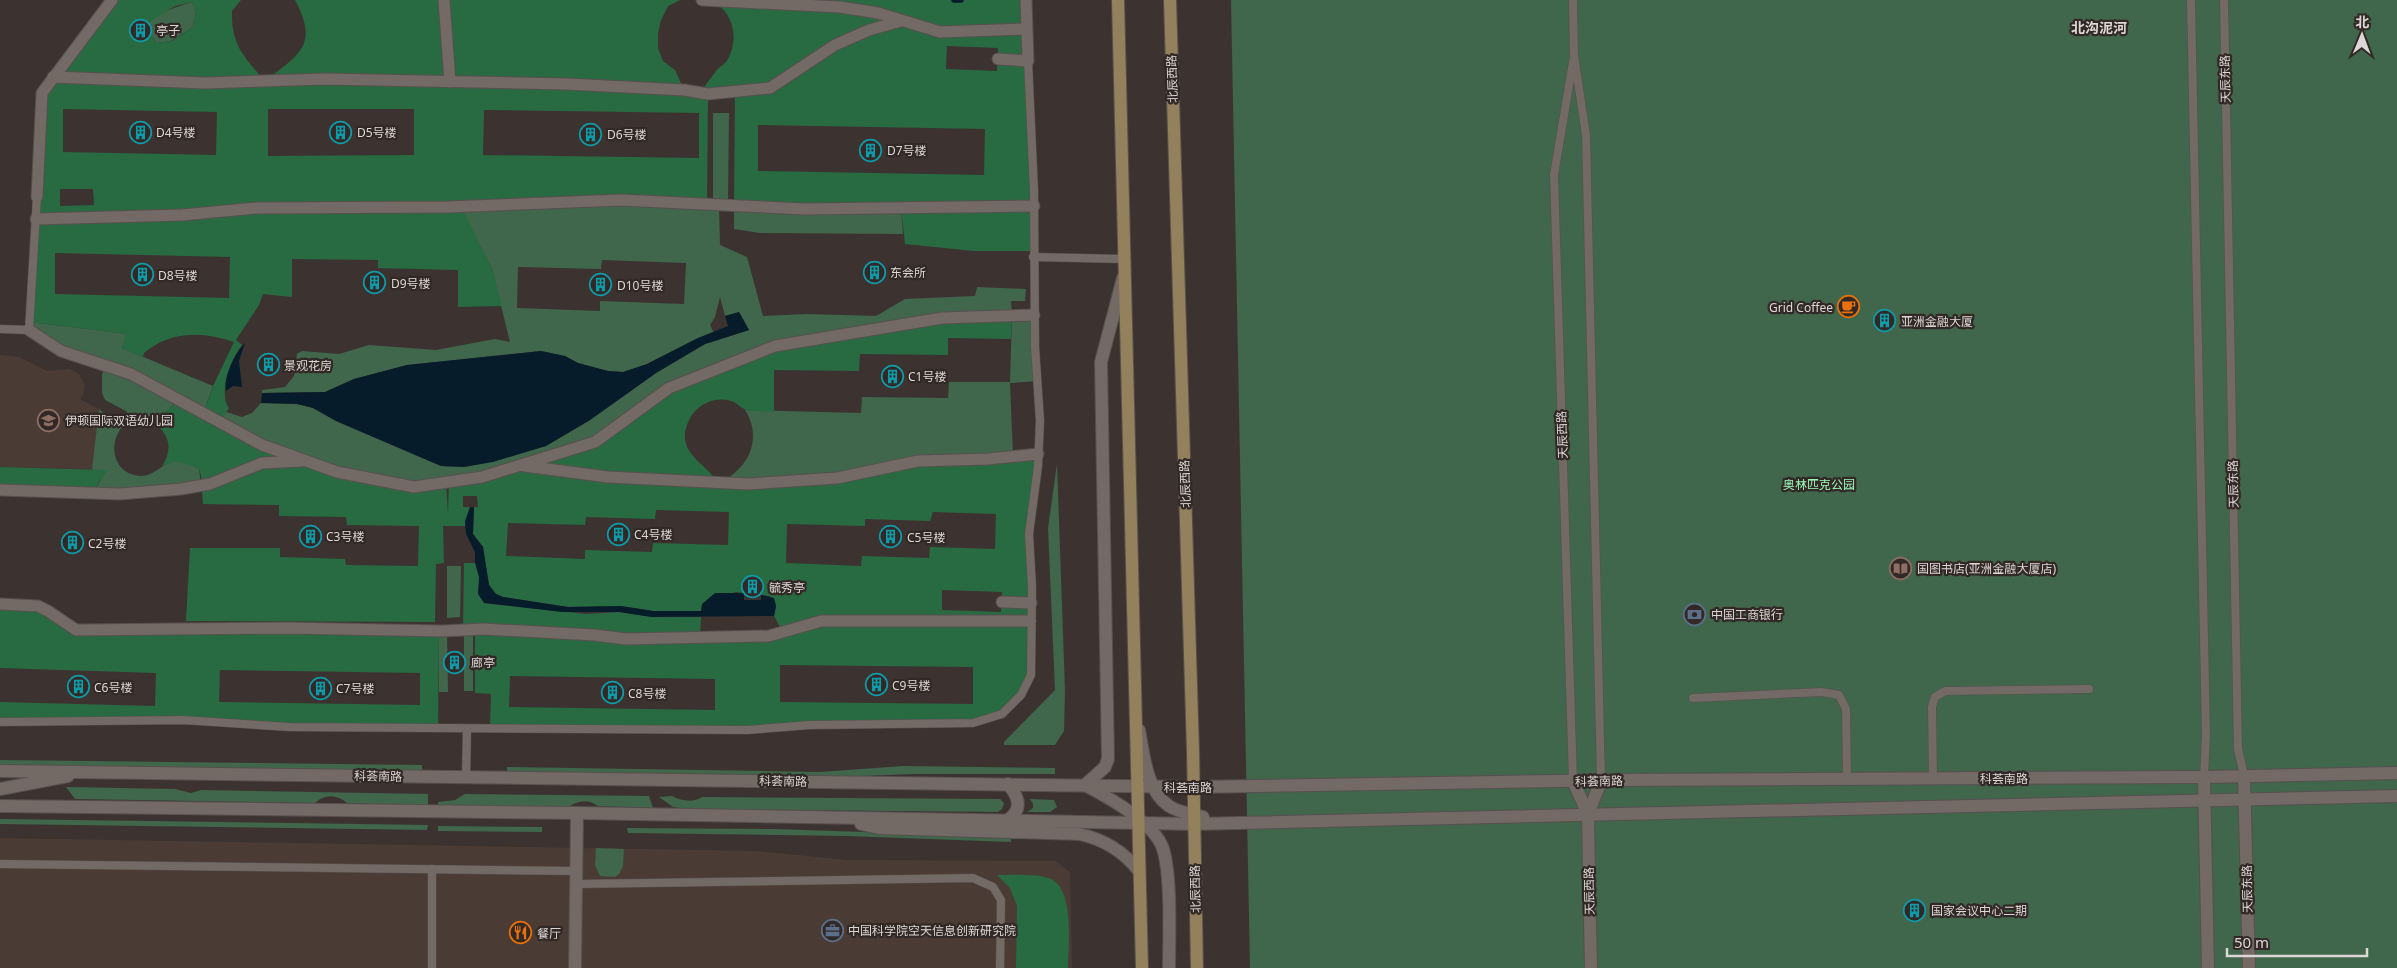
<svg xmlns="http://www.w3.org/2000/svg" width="2397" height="968" font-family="'Noto Sans','Noto Sans SC',sans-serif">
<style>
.built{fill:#4b3b35}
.green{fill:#40664c;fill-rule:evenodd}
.forest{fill:#286b42;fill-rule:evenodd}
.water{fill:#071c2a}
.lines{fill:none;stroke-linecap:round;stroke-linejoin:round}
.stream{stroke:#071c2a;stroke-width:5.5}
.service-casing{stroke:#57504d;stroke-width:9}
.pedestrian-casing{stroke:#57504d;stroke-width:13}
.minor-casing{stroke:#57504d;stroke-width:14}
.tertiary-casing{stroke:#57504d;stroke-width:14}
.secondary-casing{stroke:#57504d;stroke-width:14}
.service{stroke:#736965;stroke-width:8}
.pedestrian{stroke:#736965;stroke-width:11}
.minor{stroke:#736965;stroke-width:12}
.tertiary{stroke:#736965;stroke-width:12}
.secondary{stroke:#93815d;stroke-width:12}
.labels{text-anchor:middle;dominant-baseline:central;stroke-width:4.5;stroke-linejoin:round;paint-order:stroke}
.poi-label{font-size:12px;fill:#ddd7d5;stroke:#322926;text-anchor:start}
.street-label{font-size:12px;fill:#ddd7d5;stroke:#322926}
.park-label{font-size:12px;fill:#9bf9ba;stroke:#322926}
.neighbourhood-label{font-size:14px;font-weight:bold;fill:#ddd7d5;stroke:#322926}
</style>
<rect width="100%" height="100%" fill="#3c3330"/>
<g class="built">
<polygon points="0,355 19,357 47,371 69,369 79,374 85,385 83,395 80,399 99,409 92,469 0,467"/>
<polygon points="0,838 756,851 847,860 1055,861 1070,872 1072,968 0,968"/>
</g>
<g class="green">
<polygon points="1231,0 2397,0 2397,968 1250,968"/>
<path d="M 192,2 L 196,12 L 193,27 L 171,41 L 156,43 L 153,37 L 148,35 L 148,23 C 160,11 177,7 192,2 Z"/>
<polygon points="713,113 729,113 728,199 713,199"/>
<path d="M 719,205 L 720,245 L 747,257 L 763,316 L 807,314 L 876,316 L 905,299 L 975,296 L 977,287 L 1026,289 L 1025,301 L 1011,301 L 1012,315 L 1034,315 L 1038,381 L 1010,383 L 1013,456 L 837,478 L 762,483 L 728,478 C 752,462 761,435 745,410 L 861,413 L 862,397 L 948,398 L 949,382 L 1010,382 L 1012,316 L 775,346 L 595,442 L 482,477 L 414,487 L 337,472 L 220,421 L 226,412 L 242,417 L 252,413 L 261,403 L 297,404 L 313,408 L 336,421 L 441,466 L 464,467 L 546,446 L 590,420 L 656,373 L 705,344 L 749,330 L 739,312 L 725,316 L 720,297 L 715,317 L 710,325 L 714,333 L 698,338 L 647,364 L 623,372 L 608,371 L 578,363 L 565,356 L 541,351 L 407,365 L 354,379 L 325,392 L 262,393 L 262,390 L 285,387 L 294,376 L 297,354 L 302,351 L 339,354 L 369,345 L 436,350 L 495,339 L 510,342 L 492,269 L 460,206 ZM 602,260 L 686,263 L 684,304 L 600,301 L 600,311 L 517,308 L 518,267 L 601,269 Z"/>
<polygon points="734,205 901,208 903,234 760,233 734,229"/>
<polygon points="30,322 127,334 122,348 213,386 204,412 179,399 154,423 143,420 132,422 126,411 105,400 102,393 102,374 106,367 29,330"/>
<path d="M 99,409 L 122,427 C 107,445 114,475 141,476 C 155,476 163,462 176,461 C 184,461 192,466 199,468 L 201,486 L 94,493 L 102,477 L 92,469 Z"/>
<polygon points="1057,464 1065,691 1064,731 1055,745 1004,745 1004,742 1055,690 1048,528"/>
<polygon points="447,566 461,566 460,617 447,618"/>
<polygon points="447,631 448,692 439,692 439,632"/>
<polygon points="464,632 473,633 473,691 464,691"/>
<polygon points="0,760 422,765 422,772 0,766"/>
<polygon points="903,766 1055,768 1055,774 915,774 805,778 507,773 507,767 820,772"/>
<path d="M 66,787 L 175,789 L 191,793 L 201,790 L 428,794 L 428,806 L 347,803 C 337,794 324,794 315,803 L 75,799 Z"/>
<path d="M 465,794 L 649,796 L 653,808 L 598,806 C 589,799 578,800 569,807 L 438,806 L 438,802 L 455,800 Z"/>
<path d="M 672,796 C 682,801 693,803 702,797 L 1000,799 L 1004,803 L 1002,809 L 998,812 L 689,809 L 673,807 L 659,797 Z"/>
<polygon points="1030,799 1054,800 1057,807 1050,812 1027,812 1033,808 1033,804"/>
<polygon points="0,819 428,825 427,830 0,824"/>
<polygon points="438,826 542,827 542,832 438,831"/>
<polygon points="627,828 774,829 1011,837 1011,842 847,836 628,833"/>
<polygon points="596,848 624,849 623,866 619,874 615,877 600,876 595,865"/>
</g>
<g class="forest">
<path d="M 112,0 L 241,0 L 232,11 C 231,45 244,57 265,81 C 300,54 319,45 295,0 L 680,0 L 668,6 L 661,20 L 658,33 L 658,48 L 663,61 L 675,70 L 684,90 L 701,92 C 706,85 711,77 717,70 C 720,66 726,64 728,59 C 741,36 731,2 702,0 L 1026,0 L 1033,251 L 974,251 L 905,244 L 901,208 L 734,205 L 735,91 L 708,94 L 707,204 L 461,206 L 492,269 L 502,306 L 458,307 L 458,270 L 378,268 L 378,260 L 292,259 L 292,297 L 263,294 L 259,305 L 236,340 L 242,345 C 231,358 218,395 229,408 L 220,421 L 337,472 L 414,487 L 446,482 L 448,515 L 449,482 L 595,442 L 669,388 L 775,346 L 942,318 L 1012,315 L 1011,339 L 948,338 L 948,355 L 860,354 L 859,371 L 774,370 L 774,412 C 765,411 755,412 747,410 C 742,409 738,404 734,402 C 718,395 698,403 690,418 C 686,426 683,435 686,444 C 691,460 710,468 717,483 L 837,478 L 918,461 L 1038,454 L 1033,494 L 1031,675 L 1002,714 L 973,723 L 747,730 L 490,726 L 491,694 L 475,693 L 475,630 L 463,631 L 464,563 L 475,563 L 478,569 L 484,603 L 586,614 L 619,612 L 652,617 L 701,617 L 700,637 L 783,632 L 774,616 L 776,606 L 770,596 L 761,595 L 761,581 L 744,581 L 744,593 L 735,592 L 703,611 L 653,611 L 621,606 L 568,607 L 503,597 L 496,594 L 489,585 L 483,547 L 473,534 L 474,507 L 478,507 L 477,496 L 463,496 L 463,507 L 470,507 L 465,526 L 443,526 L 444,563 L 436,564 L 435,622 L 186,621 L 190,548 L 280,548 L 280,557 L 345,559 L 346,565 L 418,566 L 419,526 L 347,525 L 346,517 L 279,516 L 279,505 L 203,504 L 201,476 L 199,468 L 175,461 L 162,466 C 173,450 170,434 154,423 L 179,399 L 204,412 L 214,384 L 234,342 C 203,331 170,331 144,353 L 143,357 L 122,348 L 126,334 L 30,322 L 42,93 ZM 192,2 L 196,13 L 193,27 L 172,41 L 156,43 L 153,37 L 148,35 L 148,38 L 131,38 L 132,23 L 148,23 L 175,6 ZM 947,46 L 998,48 L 997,71 L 946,69 ZM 63,109 L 217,112 L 216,155 L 63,152 ZM 268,109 L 414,109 L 414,155 L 268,156 ZM 484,110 L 699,113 L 699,158 L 483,155 ZM 758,125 L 985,129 L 984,175 L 758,171 ZM 60,189 L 93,189 L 94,205 L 60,206 ZM 55,253 L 230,257 L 229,298 L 55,294 ZM 656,510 L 729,512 L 728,545 L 653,543 L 652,552 L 585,550 L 585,559 L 506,556 L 508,523 L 585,525 L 586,517 L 655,519 ZM 933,512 L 996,514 L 995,549 L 930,547 L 929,558 L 862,556 L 861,566 L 786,563 L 787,524 L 865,526 L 865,519 L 930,521 ZM 942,590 L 1002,592 L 1001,612 L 942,610 ZM 780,665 L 973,667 L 973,704 L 780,702 ZM 510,676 L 715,679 L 715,710 L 509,707 Z"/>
<polygon points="0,467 108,470 99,482 94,493 0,490"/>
<path d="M 0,604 L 38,606 L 76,630 L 439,632 L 438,728 L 183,720 L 0,722 L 0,702 L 155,706 L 156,673 L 0,668 ZM 220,670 L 420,673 L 420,705 L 219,702 Z"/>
<path d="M 997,875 C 1011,875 1038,873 1051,879 C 1075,891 1068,945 1068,968 L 1016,968 L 1017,906 L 1010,888 Z"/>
</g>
<g class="water">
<polygon points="739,312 749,330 705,344 656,373 590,420 546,446 493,462 464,467 441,466 336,421 313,408 297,404 261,403 262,393 325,392 354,379 407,365 541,351 565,356 578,363 608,371 623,372 647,364 698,338 728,326 725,316"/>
<path d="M 245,343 L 239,361 L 242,387 L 233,386 L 226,391 C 223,377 235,353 245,343 Z"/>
<polygon points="470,507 474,507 473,534 483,547 489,585 496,594 503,597 568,607 621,606 653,611 701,611 702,604 715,593 744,593 744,600 761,600 761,595 774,598 776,606 774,616 652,617 619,612 562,612 484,603 478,594 479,577 475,563 475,552 466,534 465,521"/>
</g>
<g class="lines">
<polyline class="stream" points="954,0 961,0"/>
<defs>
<g id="service">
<polyline points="1573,0 1574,55 1586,135 1601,781"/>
<polyline points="2191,0 2206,735 2204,777"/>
<polyline points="2224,0 2238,749 2244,775"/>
<polyline points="1033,257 1124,259"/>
<polyline points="0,329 29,330 37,197"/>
<polyline points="1693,698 1821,692 1839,695 1846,709 1847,779"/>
<polyline points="0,722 183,720 290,727 747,730 810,725 973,723 1002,714 1021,695 1031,675 1032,587 1029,534 1038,466 1040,421 1035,347 1034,191 1028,61"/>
<polyline points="466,777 467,729"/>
<polyline points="1933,779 1932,707 1935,697 1945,691 2089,689"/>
<polyline points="1573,781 1554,175 1573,62"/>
<polyline points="0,864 578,871"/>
<polyline points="577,884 973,878 993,887 1001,900 1000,968"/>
<polyline points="432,968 432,869"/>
</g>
<g id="pedestrian">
<polyline points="444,0 450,82"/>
<polyline points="702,0 840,7 878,13 940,32 1026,29"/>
<polyline points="998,59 1028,61 1026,0"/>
<polyline points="53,77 205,83 325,79 567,84 684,90 708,94 770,88 835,45 869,30 901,21"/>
<polyline points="37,197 42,93 112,0"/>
<polyline points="36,219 182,215 257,208 448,207 621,200 805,209 1034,206"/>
<polyline points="29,330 61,351 131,374 262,445 337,472 414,487 482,477 595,442 669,388 775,346 942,318 1034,315"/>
<polyline points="524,466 608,477 748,484 837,478 918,461 988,459 1038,454"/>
<polyline points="0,490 120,494 181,489 210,484 262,463 301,461"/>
<polyline points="1002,602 1031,603"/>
<polyline points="0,604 38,606 48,611 76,630 288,628 443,631 483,629 594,635 626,639 769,636 821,621 1030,621"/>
</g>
<g id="minor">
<polyline points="1589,875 1591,968"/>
<polyline points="575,968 577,813"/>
</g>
<g id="tertiary">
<path d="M 1123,278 L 1101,362 L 1108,759 L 1105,767 L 1085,785 C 1108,797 1152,822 1162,846 C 1172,872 1169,938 1169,968"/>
<path d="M 1139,730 C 1144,755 1146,790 1169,806 C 1177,812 1192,814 1203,817"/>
<polyline points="0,771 1193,787 1613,780 2204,777 2397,773"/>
<polyline points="2244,775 2249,968"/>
<polyline points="2204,777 2208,968"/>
<polyline points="1573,781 1588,814"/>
<polyline points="0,789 68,776"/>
<polyline points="0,806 577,813 1194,824 2397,796"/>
<path d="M 1008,820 C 1023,809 1019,797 1008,784"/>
<path d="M 861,824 L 879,828 L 1079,834 C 1103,839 1124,852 1139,871"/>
<polyline points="1589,875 1588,814 1601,781"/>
</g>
<g id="secondary">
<polyline points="1118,0 1142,968"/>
<polyline points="1170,0 1193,751 1197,968"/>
</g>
</defs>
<use href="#service" class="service-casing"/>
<use href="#pedestrian" class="pedestrian-casing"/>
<use href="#minor" class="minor-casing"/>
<use href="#tertiary" class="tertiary-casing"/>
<use href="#secondary" class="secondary-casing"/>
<use href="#service" class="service"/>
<use href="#pedestrian" class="pedestrian"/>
<use href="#minor" class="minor"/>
<use href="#tertiary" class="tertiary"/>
<use href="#secondary" class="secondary"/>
</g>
<defs>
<symbol id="building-ring" viewBox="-11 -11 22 22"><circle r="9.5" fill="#322926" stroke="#0f9aa8" stroke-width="1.5"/><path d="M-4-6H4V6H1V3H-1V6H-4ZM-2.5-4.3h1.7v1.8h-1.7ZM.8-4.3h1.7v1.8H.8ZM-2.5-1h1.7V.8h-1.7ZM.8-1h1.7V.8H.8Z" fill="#0f9aa8"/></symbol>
<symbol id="cafe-ring" viewBox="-11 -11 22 22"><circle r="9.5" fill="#322926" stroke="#e8710a" stroke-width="1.5"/><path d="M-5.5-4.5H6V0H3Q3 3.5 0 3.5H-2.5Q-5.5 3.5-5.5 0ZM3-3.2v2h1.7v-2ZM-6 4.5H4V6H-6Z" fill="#e8710a"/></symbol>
<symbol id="school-ring" viewBox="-11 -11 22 22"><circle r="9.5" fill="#322926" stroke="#8d6e63" stroke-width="1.5"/><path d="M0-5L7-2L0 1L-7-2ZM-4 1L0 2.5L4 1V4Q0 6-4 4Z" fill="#8d6e63"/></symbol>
<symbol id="library-ring" viewBox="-11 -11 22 22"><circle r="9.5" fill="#322926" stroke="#8d6e63" stroke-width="1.5"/><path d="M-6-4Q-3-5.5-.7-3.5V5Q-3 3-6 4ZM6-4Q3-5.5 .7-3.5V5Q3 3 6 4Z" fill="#8d6e63"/></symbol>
<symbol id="bank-ring" viewBox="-11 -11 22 22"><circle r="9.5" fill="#322926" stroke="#5c6f8a" stroke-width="1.5"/><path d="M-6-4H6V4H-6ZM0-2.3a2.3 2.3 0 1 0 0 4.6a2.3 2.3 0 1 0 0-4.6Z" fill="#5c6f8a"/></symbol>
<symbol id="office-ring" viewBox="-11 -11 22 22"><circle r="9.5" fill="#322926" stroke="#5c6f8a" stroke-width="1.5"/><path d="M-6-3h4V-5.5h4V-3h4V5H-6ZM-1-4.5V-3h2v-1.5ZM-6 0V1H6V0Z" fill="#5c6f8a"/></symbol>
<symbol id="restaurant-ring" viewBox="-11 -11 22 22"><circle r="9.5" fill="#322926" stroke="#e8710a" stroke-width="1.5"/><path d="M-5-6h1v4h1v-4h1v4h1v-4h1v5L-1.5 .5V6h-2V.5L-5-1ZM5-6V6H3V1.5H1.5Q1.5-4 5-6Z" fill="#e8710a"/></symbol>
</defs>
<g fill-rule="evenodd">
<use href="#building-ring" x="128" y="18" width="25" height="25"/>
<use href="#building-ring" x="128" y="120" width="25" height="25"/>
<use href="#building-ring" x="328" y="120" width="25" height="25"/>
<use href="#building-ring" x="578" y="122" width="25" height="25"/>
<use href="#building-ring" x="858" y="138" width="25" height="25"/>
<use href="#building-ring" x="862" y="260" width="25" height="25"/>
<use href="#building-ring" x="130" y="262" width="25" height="25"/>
<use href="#building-ring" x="362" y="270" width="25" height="25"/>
<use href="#building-ring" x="588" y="272" width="25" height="25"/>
<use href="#cafe-ring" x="1836" y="294" width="25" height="25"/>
<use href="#building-ring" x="1872" y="308" width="25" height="25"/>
<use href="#building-ring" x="256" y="352" width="25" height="25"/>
<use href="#building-ring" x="880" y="364" width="25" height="25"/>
<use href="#school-ring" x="36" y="408" width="25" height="25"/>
<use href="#building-ring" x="606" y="522" width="25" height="25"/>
<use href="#building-ring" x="298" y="524" width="25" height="25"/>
<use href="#building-ring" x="878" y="524" width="25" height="25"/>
<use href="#building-ring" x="60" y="530" width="25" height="25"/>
<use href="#library-ring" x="1888" y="556" width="25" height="25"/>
<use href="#building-ring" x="740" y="574" width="25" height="25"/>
<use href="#bank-ring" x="1682" y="602" width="25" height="25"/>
<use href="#building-ring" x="442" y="650" width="25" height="25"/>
<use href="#building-ring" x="864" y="672" width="25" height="25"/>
<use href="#building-ring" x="66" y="674" width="25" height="25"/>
<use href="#building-ring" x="308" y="676" width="25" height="25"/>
<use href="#building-ring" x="600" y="680" width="25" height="25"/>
<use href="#building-ring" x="1902" y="898" width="25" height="25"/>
<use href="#office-ring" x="820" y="918" width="25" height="25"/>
<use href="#restaurant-ring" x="508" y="920" width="25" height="25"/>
</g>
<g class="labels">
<g class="poi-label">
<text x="156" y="30">亭子</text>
<text x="156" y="132">D4号楼</text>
<text x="357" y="132">D5号楼</text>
<text x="607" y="134">D6号楼</text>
<text x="887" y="150">D7号楼</text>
<text x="890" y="272">东会所</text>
<text x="158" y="275">D8号楼</text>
<text x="391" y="283">D9号楼</text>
<text x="617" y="285">D10号楼</text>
<text x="1833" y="307" text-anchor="end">Grid Coffee</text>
<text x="1901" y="321">亚洲金融大厦</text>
<text x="284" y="365">景观花房</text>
<text x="908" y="376">C1号楼</text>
<text x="65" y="420">伊顿国际双语幼儿园</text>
<text x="634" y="534">C4号楼</text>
<text x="326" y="536">C3号楼</text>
<text x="907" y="537">C5号楼</text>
<text x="88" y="543">C2号楼</text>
<text x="1917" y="568">国图书店(亚洲金融大厦店)</text>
<text x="769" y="587">毓秀亭</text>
<text x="1711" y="614">中国工商银行</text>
<text x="471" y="662">廊亭</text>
<text x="892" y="685">C9号楼</text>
<text x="94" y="687">C6号楼</text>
<text x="336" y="688">C7号楼</text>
<text x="628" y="693">C8号楼</text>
<text x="1931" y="910">国家会议中心二期</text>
<text x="848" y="930">中国科学院空天信息创新研究院</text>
<text x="537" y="933">餐厅</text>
</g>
<g class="street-label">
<text transform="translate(1172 79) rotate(-92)">北辰西路</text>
<text transform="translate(2225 79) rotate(-91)">天辰东路</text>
<text transform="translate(1562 435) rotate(-92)">天辰西路</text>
<text transform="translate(1185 484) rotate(-92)">北辰西路</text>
<text transform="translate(2233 484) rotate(-91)">天辰东路</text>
<text transform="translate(378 776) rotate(1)">科荟南路</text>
<text x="2004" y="778">科荟南路</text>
<text transform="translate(783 781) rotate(1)">科荟南路</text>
<text transform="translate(1599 781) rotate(-1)">科荟南路</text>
<text x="1188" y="787">科荟南路</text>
<text transform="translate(1195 889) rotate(-91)">北辰西路</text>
<text transform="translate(2247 889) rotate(-91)">天辰东路</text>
<text transform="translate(1589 891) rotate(-91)">天辰西路</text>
</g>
<g class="park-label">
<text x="1819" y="484">奥林匹克公园</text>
</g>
<g class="neighbourhood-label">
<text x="2099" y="27">北沟泥河</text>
</g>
</g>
<g transform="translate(2362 35) rotate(1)" stroke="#322926" stroke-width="4" paint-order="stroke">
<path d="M0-4L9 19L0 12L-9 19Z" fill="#ddd7d5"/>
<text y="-8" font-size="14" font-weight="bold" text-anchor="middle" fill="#ddd7d5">北</text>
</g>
<path d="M2227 948v8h140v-8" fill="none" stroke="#ddd7d5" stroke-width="2.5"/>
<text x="2234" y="948" font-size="15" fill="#ddd7d5" stroke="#322926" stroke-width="4" paint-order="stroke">50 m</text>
</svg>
